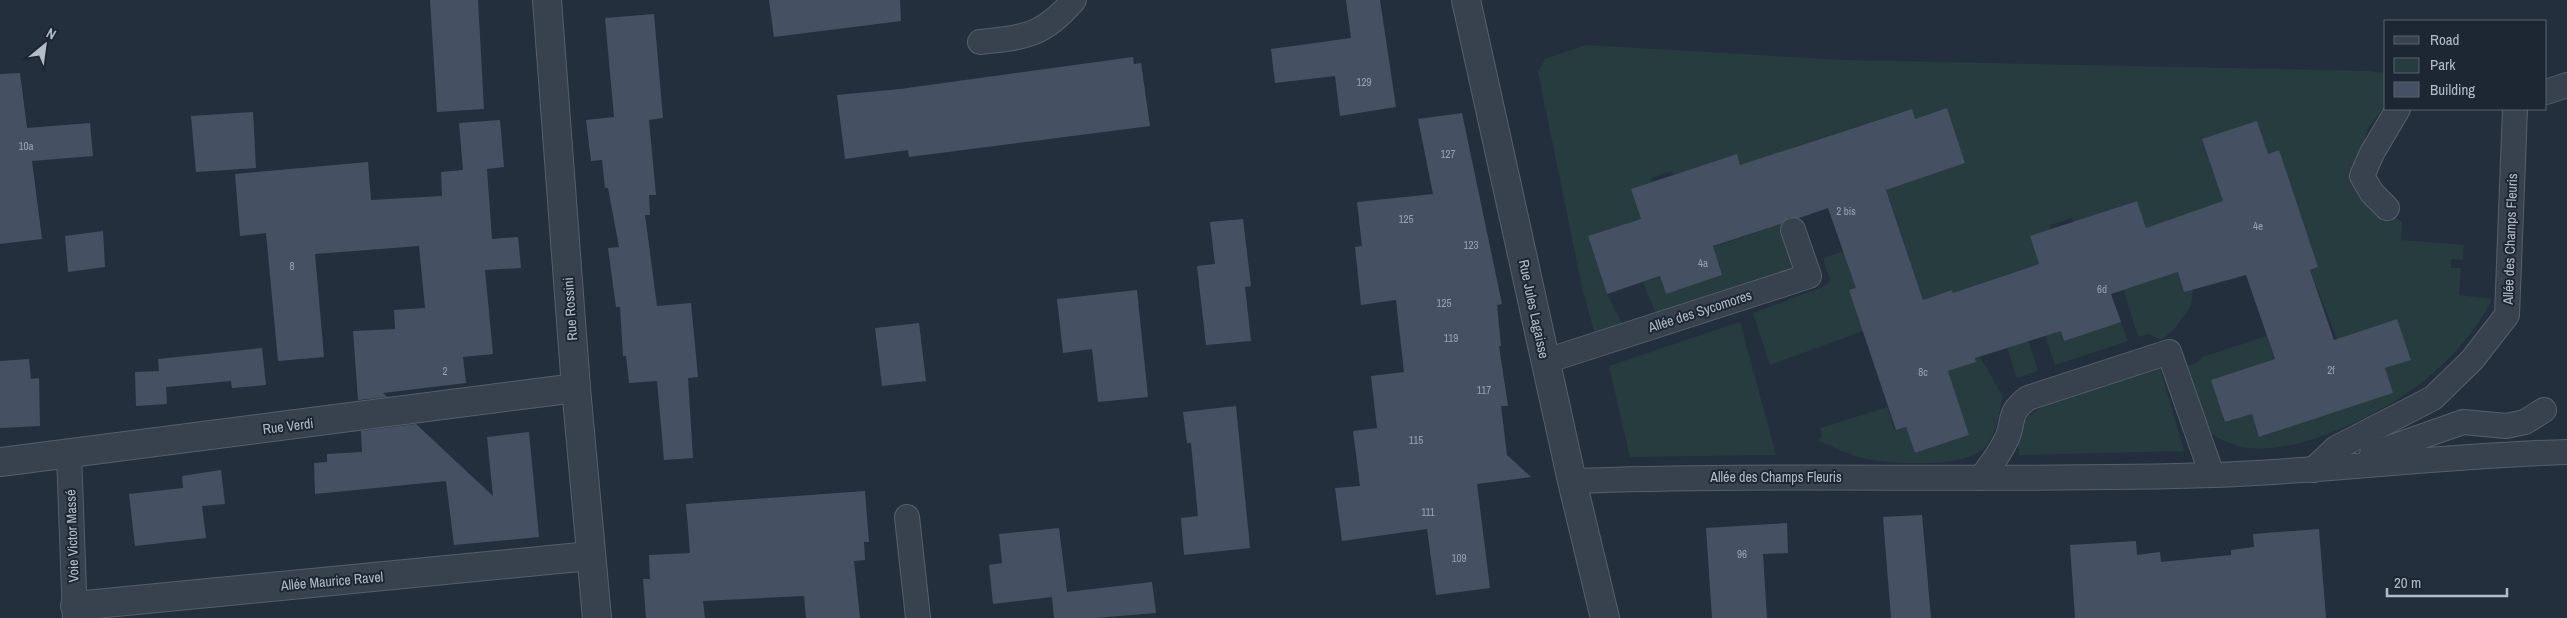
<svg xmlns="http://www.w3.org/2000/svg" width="2567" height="618" font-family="'Archivo Narrow',sans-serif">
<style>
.green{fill:#263c3f}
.building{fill:#455162}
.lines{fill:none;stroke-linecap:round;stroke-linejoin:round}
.service-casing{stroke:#565f6c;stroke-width:26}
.minor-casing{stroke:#565f6c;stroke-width:30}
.service{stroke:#38414e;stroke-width:24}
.minor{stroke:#38414e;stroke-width:28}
.labels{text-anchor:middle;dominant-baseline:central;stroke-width:4;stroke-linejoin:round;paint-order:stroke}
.number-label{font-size:11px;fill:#98a1af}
.street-label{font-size:14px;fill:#b4bcc9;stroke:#1d2633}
</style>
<rect width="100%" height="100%" fill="#242f3e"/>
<g class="green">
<path d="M 1586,45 L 1843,60 L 2368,71 L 2386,73 L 2386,105 L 2368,128 L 2363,145 L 2367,200 L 2402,222 L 2401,240 L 2464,245 L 2463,260 L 2451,259 L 2451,268 L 2461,268 L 2459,295 L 2492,299 C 2477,330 2452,358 2425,380 C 2382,414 2276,470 2223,440 C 2219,438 2213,436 2210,433 C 2199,421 2188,383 2181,367 L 2195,364 L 2203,357 L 2267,336 L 2274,359 L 2212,382 L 2225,422 L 2252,414 L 2260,437 L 2392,393 L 2385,368 L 2411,359 L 2396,319 L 2337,339 L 2310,270 L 2318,267 L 2278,150 L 2268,154 L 2202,139 L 2223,201 L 2147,230 L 2136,201 L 2073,222 L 2072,218 L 2050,225 L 2051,229 L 2030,236 L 2039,264 L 1953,293 L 1952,290 L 1923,300 L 1885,185 L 1900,185 L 1965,163 L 1947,108 L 1915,119 L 1911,109 L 1794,147 L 1746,184 L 1737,155 L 1673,175 L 1672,171 L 1651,178 L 1652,182 L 1631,190 L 1641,219 L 1588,236 L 1607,294 L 1623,325 L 1596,338 L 1582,287 L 1538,72 L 1545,59 Z"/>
<polygon points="1784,223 1794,255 1793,269 1657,316 1643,282 1660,277 1666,293 1722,275 1713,247"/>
<polygon points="1847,250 1859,287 1863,331 1770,365 1753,313 1825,286 1830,280 1823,258"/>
<polygon points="2178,272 2184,292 2193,289 2191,306 2175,328 2164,338 2159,339 2148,334 2138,337 2124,290"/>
<polygon points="1740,322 1776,455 1630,457 1609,366"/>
<polygon points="2121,322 2128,341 2055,365 2043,328"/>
<polygon points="2026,334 2038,371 2017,378 2005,341"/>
<path d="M 1980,357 L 2003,397 C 1999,412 1997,430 1988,444 C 1969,471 1887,464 1858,457 C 1845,453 1832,446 1819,441 L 1822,436 L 1820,428 L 1888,407 L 1894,430 L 1906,427 L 1915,453 L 1969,435 L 1948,371 L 1976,362 L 1975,358 Z"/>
<path d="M 2160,368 L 2184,451 L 2019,455 C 2016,428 2022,417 2047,405 Z"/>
</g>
<g class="building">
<polygon points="430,0 478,0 484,109 437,112"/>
<polygon points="769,0 900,0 901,21 774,37"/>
<polygon points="1346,0 1380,0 1396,107 1340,116 1335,76 1275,83 1271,49 1351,38"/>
<polygon points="654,14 663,118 649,120 656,195 649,195 650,215 645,215 657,306 691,303 698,377 688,378 693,458 664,460 657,381 629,383 626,356 623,356 620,307 616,307 608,248 619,247 608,188 605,188 602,160 591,161 586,120 614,117 605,18"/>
<polygon points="1133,57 1134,64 1141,63 1150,126 909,157 908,150 845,159 837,95 900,89"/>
<polygon points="20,73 27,128 90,123 93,156 32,161 42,239 0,244 0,74"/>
<polygon points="1947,108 1965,163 1886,190 1923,300 1952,290 1953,293 2039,264 2030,236 2137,201 2146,228 2223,201 2202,139 2257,121 2268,154 2279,150 2318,267 2310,270 2334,340 2397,319 2411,360 2385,368 2393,393 2259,437 2252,414 2225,422 2211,380 2275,359 2246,275 2184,292 2178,272 2111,294 2121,322 2064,341 2061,331 1975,358 1976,362 1948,371 1969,435 1915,453 1906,427 1896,430 1849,290 1856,288 1828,208 1799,218 1789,217 1781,224 1713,246 1722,275 1666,294 1660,276 1607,294 1588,236 1641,219 1631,189 1737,154 1740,165 1912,109 1915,119"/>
<polygon points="253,112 256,168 196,172 191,116"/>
<polygon points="1462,113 1502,304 1497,305 1501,346 1499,346 1508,406 1501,406 1507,455 1531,477 1477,484 1490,588 1436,595 1427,529 1342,541 1335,488 1360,486 1353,431 1377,428 1371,376 1404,372 1396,300 1361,305 1355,247 1362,246 1357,202 1433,194 1418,119"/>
<polygon points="500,120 504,167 487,169 492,239 518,237 521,268 485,270 493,354 463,357 466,383 383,393 387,397 358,400 353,331 395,329 394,310 425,308 419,246 315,254 324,357 278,361 266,233 240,236 235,174 368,162 371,200 442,196 441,172 463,170 459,123"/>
<polygon points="1243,219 1251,286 1245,287 1251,341 1206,345 1197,266 1215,264 1210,222"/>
<polygon points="103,231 105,267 68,272 65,236"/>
<polygon points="1137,290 1148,397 1098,402 1092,349 1063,353 1057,299"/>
<polygon points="919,323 926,381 882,386 875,328"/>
<polygon points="262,348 266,385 232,388 231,381 166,387 167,404 136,406 135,372 159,371 158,359"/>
<polygon points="29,359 31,379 39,378 40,426 0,428 0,361"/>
<polygon points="1236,406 1250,548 1184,555 1181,518 1198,516 1191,443 1187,443 1183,412"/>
<polygon points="416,424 493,496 487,437 529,432 539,537 454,545 446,481 315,494 314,463 327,462 327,454 362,452 361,431"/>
<polygon points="221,470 225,504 202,506 206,538 135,546 129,494 183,488 182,476"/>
<polygon points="865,491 869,542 864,542 865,560 854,561 860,618 806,618 804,596 703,601 705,618 646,618 643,579 650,579 649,555 690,553 686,504"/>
<polygon points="1922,515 1931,618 1891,618 1883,517"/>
<polygon points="1787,523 1788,553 1763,554 1767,618 1712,618 1706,528"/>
<polygon points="1059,528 1067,592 1152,582 1156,613 1095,618 1054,618 1052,597 993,604 989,565 1002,563 999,534"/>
<polygon points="2319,529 2326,618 2075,618 2070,545 2136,541 2137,555 2160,552 2161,562 2231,555 2231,550 2254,547 2253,534"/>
</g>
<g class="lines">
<defs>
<g id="service">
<path d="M 980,42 C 1026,37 1043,36 1074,0"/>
<polyline points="2546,92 2567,85"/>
<polyline points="2387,208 2372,193 2362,176 2372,153 2398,109"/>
<polyline points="1546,361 1809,276 1793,230"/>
<polyline points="69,454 75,618"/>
<polyline points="2372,454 2463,422 2506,426 2525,422 2544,410"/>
<polyline points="2313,470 2336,448 2433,398 2472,360 2507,315 2515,109"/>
<path d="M 1981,478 C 1989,467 1999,455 2005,442 C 2016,423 2005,415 2028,398 L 2169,352 L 2212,475"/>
<path d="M 1572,481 C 1786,473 1999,482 2213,475 C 2331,471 2449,455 2567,452"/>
<polyline points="907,517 918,618"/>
</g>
<g id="minor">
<polyline points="547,0 576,388 597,618"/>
<polyline points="1466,0 1572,481 1605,618"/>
<polyline points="0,462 576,388"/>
<polyline points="75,606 590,556"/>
</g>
</defs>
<use href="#service" class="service-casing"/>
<use href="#minor" class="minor-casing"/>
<use href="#service" class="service"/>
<use href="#minor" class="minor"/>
</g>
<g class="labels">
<g class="number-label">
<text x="1364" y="82">129</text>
<text x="26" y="146">10a</text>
<text x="1448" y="154">127</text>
<text x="1846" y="211">2 bis</text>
<text x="1406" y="219">125</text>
<text x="2258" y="226">4e</text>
<text x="1471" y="245">123</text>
<text x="1703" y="263">4a</text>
<text x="292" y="266">8</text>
<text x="2102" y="289">6d</text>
<text x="1444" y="303">125</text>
<text x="1451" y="338">119</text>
<text x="2331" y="370">2f</text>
<text x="445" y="371">2</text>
<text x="1923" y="372">8c</text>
<text x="1484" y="390">117</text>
<text x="1416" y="440">115</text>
<text x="1428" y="512">111</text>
<text x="1742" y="554">96</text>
<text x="1459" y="558">109</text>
</g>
<g class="street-label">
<text transform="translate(2510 239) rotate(-88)">Allée des Champs Fleuris</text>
<text transform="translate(570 309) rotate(-94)">Rue Rossini</text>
<text transform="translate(1534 309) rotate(78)">Rue Jules Lagaisse</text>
<text transform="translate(1700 311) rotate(-18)">Allée des Sycomores</text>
<text transform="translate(288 426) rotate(-7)">Rue Verdi</text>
<text x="1776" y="477">Allée des Champs Fleuris</text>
<text transform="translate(72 536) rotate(-92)">Voie Victor Massé</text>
<text transform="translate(332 581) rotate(-5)">Allée Maurice Ravel</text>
</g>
</g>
<rect x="2384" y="20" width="162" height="90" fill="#1d2633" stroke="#59626f"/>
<rect x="2394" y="36" width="25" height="8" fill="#38414e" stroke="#59626f"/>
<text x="2430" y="45" font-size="15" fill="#b4bcc9">Road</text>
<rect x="2394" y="58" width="25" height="15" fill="#263c3f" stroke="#59626f"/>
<text x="2430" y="70" font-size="15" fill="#b4bcc9">Park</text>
<rect x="2394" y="82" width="25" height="15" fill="#455162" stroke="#59626f"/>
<text x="2430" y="95" font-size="15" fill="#b4bcc9">Building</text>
<g transform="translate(45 45) rotate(29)" stroke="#1d2633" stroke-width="4" paint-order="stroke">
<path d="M0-4L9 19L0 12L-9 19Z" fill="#b4bcc9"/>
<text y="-8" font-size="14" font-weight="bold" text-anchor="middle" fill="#b4bcc9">N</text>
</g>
<path d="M2387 588v8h120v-8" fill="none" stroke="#b4bcc9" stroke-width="2.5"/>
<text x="2394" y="588" font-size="15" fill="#b4bcc9" stroke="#1d2633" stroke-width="4" paint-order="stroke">20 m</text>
</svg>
